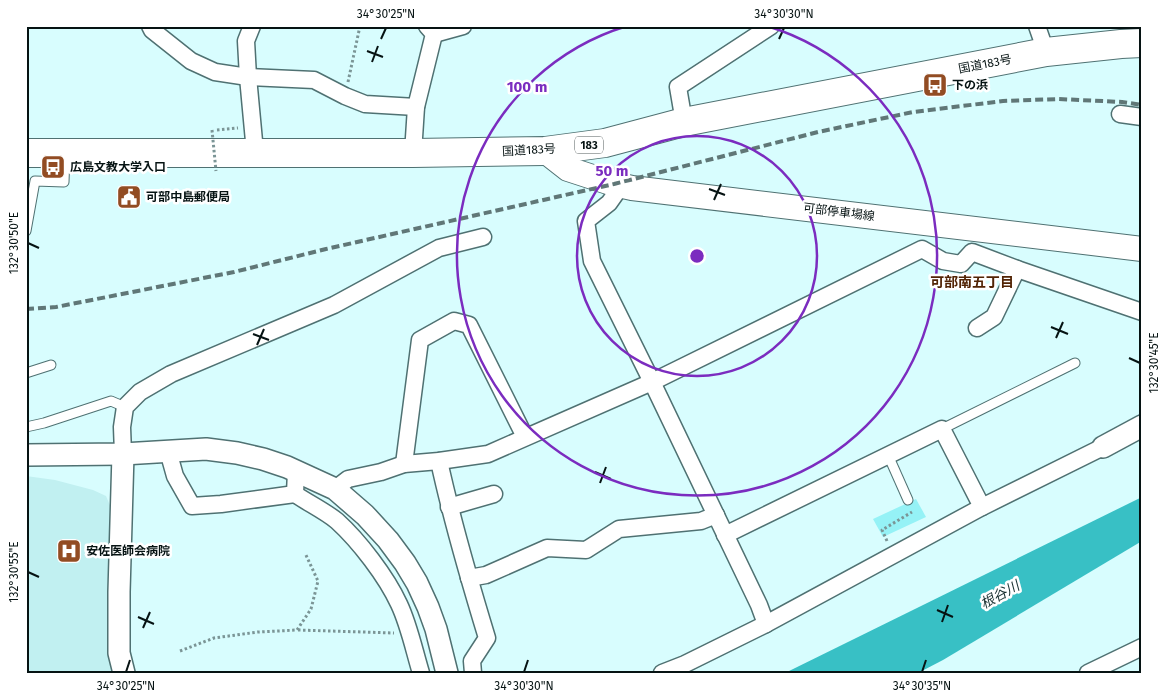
<svg xmlns="http://www.w3.org/2000/svg" width="1168" height="699" font-family="'Fira Sans','Noto Sans JP',sans-serif">
<style>
.built{fill:#c1f0f1}
.green{fill:#95f2f6}
.water{fill:#38c0c5}
.lines{fill:none;stroke-linecap:round;stroke-linejoin:round}
.service-casing{stroke:#4f7172;stroke-width:11}
.minor-casing{stroke:#4f7172;stroke-width:19}
.tertiary-casing{stroke:#4f7172;stroke-width:24}
.secondary-casing{stroke:#4f7172;stroke-width:26}
.trunk-casing{stroke:#4f7172;stroke-width:30}
.path{stroke:#7b9596;stroke-width:3;stroke-dasharray:2.5 2.5;stroke-linecap:butt}
.service{stroke:#fff;stroke-width:9}
.minor{stroke:#fff;stroke-width:16}
.tertiary{stroke:#fff;stroke-width:21}
.secondary{stroke:#fff;stroke-width:24}
.trunk{stroke:#fff;stroke-width:28}
.rail{stroke:#607777;stroke-width:4;stroke-dasharray:8 4;stroke-linecap:butt}
.path-bridge{stroke:#7b9596;stroke-width:3;stroke-dasharray:2.5 2.5;stroke-linecap:butt}
.ticks{fill:none;stroke:#061313;stroke-width:2}
.ring{fill:none;stroke:#7b2cbf;stroke-width:2.5}
.labels{text-anchor:middle;dominant-baseline:central;stroke-width:5;stroke-linejoin:round;paint-order:stroke}
.shield{fill:#fff;stroke:#515a5a;stroke-width:1}
.shield-label{font-size:11px;font-weight:bold;fill:#061313}
.street-label{font-size:12px;fill:#061313;stroke:#fff}
.poi-label{font-size:12px;font-weight:bold;fill:#061313;stroke:#fff;text-anchor:start}
.neighbourhood-label{font-size:14px;font-weight:bold;fill:#522405;stroke:#fff}
.water-label{font-size:14px;font-style:italic;fill:#193031;stroke:#fff}
.centre{fill:#7b2cbf;stroke:#fff;stroke-width:2.5}
.ring-label{font-size:15px;text-anchor:middle;font-weight:bold;fill:#7b2cbf;stroke:#fff;stroke-width:5;stroke-linejoin:round;paint-order:stroke}
.neatline{fill:none;stroke:#061313;stroke-width:2}
.ticks-label{font-size:12px;text-anchor:middle;fill:#061313}
</style>
<rect width="100%" height="100%" fill="#d8fdfe"/>
<polygon class="built" points="26,476 55,480 93,490 106,496 112,510 115,673 26,673"/>
<polygon class="green" points="916,499 926,517 883,537 873,519"/>
<polygon class="water" points="1142,497 1142,541 943,660 918,673 785,673"/>
<g class="lines">
<defs>
<g id="service">
<polyline points="26,231 35,181 64,182 65,155"/>
<polyline points="26,373 51,365"/>
<polyline points="26,427 44,423 111,401 125,407"/>
<polyline points="942,429 1075,363"/>
<polyline points="888,455 908,500"/>
</g>
<g id="minor">
<polyline points="150,26 152,30 191,61 215,72 248,77 314,80 345,96 365,104 416,107"/>
<polyline points="252,26 246,41 248,77 255,152"/>
<polyline points="1037,26 1046,52"/>
<polyline points="434,34 463,26"/>
<polyline points="1120,114 1142,117"/>
<polyline points="684,122 678,87 771,26"/>
<polyline points="413,153 416,107 434,34 427,26"/>
<polyline points="621,186 609,203 586,221 592,261 652,382 759,605 766,624"/>
<polyline points="977,328 994,317 1017,269"/>
<polyline points="168,451 175,476 192,506 221,504 295,494"/>
<polyline points="123,454 122,427 125,407 140,392 171,374 334,305 439,248 483,237"/>
<path d="M 439,461 C 452,521 469,579 487,638 L 472,661 L 473,673"/>
<polyline points="404,464 420,340 454,321 469,325 525,437"/>
<path d="M 296,471 L 295,494 C 308,503 325,511 337,521 C 359,541 386,576 399,604 C 409,625 414,650 421,673"/>
<polyline points="335,489 348,479 381,472 404,464 439,461 488,454 652,382 922,249 943,261 961,264 972,252 1017,269 1142,312"/>
<polyline points="449,507 494,494"/>
<polyline points="725,535 942,429 982,507"/>
<polyline points="469,578 486,575 547,548 586,550 619,529 701,521 716,515"/>
<polyline points="662,673 685,664 766,624 982,507 1103,447 1113,444"/>
<polyline points="1088,673 1142,647"/>
</g>
<g id="tertiary">
<polyline points="1103,447 1142,426"/>
<polyline points="123,454 119,592 119,653 124,673"/>
<polyline points="26,455 123,454 206,449 237,453 263,459 287,467 335,489 365,515 388,540 405,563 417,583 428,607 436,629 447,673"/>
</g>
<polyline id="secondary" points="545,151 568,169 614,184 632,188 1142,249"/>
<polyline id="trunk" points="26,153 413,153 545,151 605,143 684,122 1046,52 1121,44 1142,43"/>
</defs>
<use href="#service" class="service-casing"/>
<use href="#minor" class="minor-casing"/>
<use href="#tertiary" class="tertiary-casing"/>
<use href="#secondary" class="secondary-casing"/>
<use href="#trunk" class="trunk-casing"/>
<g class="path">
<polyline points="348,82 360,26"/>
<polyline points="217,130 238,128"/>
<polyline points="887,541 882,530 912,512"/>
<polyline points="298,630 394,633"/>
<polyline points="180,651 214,638 258,632 297,630 311,609 318,581 305,553"/>
</g>
<use href="#service" class="service"/>
<use href="#minor" class="minor"/>
<use href="#tertiary" class="tertiary"/>
<use href="#secondary" class="secondary"/>
<use href="#trunk" class="trunk"/>
<polyline class="rail" points="26,309 56,307 234,272 326,249 614,184 818,132 913,112 1003,101 1059,99 1122,102 1142,105"/>
<polyline class="path-bridge" points="212,130 216,171"/>
</g>
<path class="ticks" d="M 381,39 L 386,28M 779,39 L 784,28M 367,51 L 383,57M 372,62 L 378,46M 709,189 L 725,195M 714,200 L 721,184M 28,243 L 39,248M 1051,327 L 1068,334M 253,334 L 269,340M 1056,338 L 1063,322M 257,345 L 264,329M 1129,358 L 1140,363M 595,472 L 611,479M 600,483 L 606,467M 28,572 L 39,577M 937,610 L 953,617M 138,617 L 154,624M 942,622 L 948,605M 143,628 L 150,612M 126,672 L 130,660M 524,672 L 528,660M 922,672 L 926,660"/>
<g class="ring">
<circle cx="697" cy="256" r="120"/>
<path d="M767 26A240 240 0 1 1 627 26"/>
</g>
<defs>
<symbol id="bus-square" viewBox="-11 -11 22 22"><rect x="-9" y="-9" width="18" height="18" rx="4" fill="#924c23" stroke="#fff"/><path d="M-5-6H5V4H4V6H2V4H-2V6H-4V4H-5ZM-3.5-4V0h7V-4ZM-3.5 1.2v1.5H-2V1.2ZM2 1.2v1.5H3.5V1.2Z" fill="#fff"/></symbol>
<symbol id="civic-square" viewBox="-11 -11 22 22"><rect x="-9" y="-9" width="18" height="18" rx="4" fill="#924c23" stroke="#fff"/><path d="M-.6-6.5H3V-4.5H.6V-3L4-1V1h2V6H-6V1h2V-1L-.6-3ZM-1.2 2.5V6h2.4V2.5Z" fill="#fff"/></symbol>
<symbol id="hospital-square" viewBox="-11 -11 22 22"><rect x="-9" y="-9" width="18" height="18" rx="4" fill="#924c23" stroke="#fff"/><path d="M-5-5h3v3.5h4V-5h3V5h-3V1.5h-4V5h-3Z" fill="#fff"/></symbol>
</defs>
<g fill-rule="evenodd">
<use href="#bus-square" x="921" y="71" width="28" height="28"/>
<use href="#bus-square" x="39" y="153" width="28" height="28"/>
<use href="#civic-square" x="115" y="183" width="28" height="28"/>
<use href="#hospital-square" x="55" y="537" width="28" height="28"/>
</g>
<g class="labels">
<rect class="shield" x="575" y="136.5" width="28" height="17" rx="4"/>
<g class="shield-label">
<text x="589" y="145">183</text>
</g>
<g class="street-label">
<text transform="translate(985 64) rotate(-11)">国道183号</text>
<text transform="translate(529 150) rotate(-3)">国道183号</text>
<text transform="translate(839 212) rotate(7)">可部停車場線</text>
</g>
<g class="poi-label">
<text x="952" y="85">下の浜</text>
<text x="70" y="167">広島文教大学入口</text>
<text x="146" y="197">可部中島郵便局</text>
<text x="86" y="551">安佐医師会病院</text>
</g>
<g class="neighbourhood-label">
<text x="972" y="282">可部南五丁目</text>
</g>
<g class="water-label">
<text transform="translate(1000 595) rotate(-29)">根谷川</text>
</g>
</g>
<circle cx="697" cy="256" r="8" class="centre"/>
<g class="ring-label">
<text x="527" y="92">100 m</text>
<text x="612" y="176">50 m</text>
</g>
<rect width="1168" height="699" fill="none" stroke="#ffffff" stroke-width="55"/>
<rect x="28" y="28" width="1112" height="644" class="neatline"/>
<g class="ticks-label">
<text x="386" y="18">34°30'25"N</text>
<text x="784" y="18">34°30'30"N</text>
<text transform="translate(14 243) rotate(-90)" y="4">132°30'50"E</text>
<text transform="translate(1154 363) rotate(-90)" y="4">132°30'45"E</text>
<text transform="translate(14 572) rotate(-90)" y="4">132°30'55"E</text>
<text x="126" y="690">34°30'25"N</text>
<text x="524" y="690">34°30'30"N</text>
<text x="922" y="690">34°30'35"N</text>
</g>
</svg>
